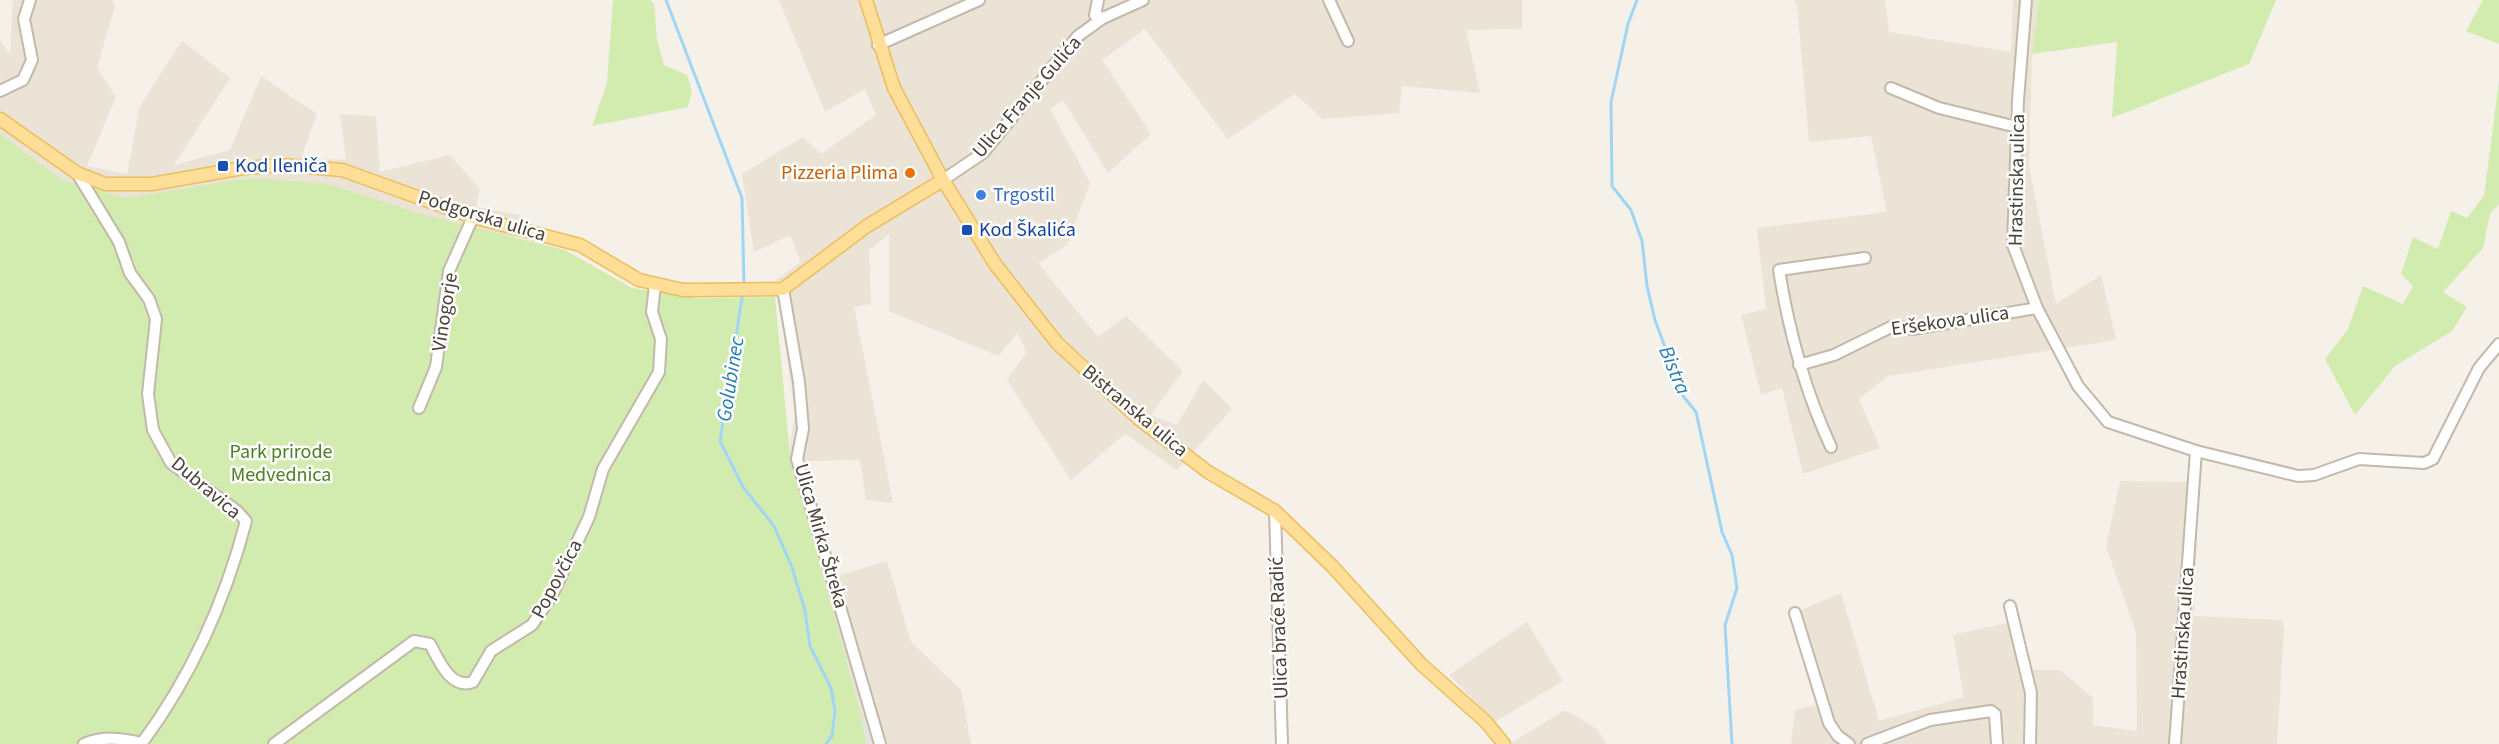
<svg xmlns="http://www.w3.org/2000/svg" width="2499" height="744" font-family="'Source Sans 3',sans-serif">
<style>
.residential{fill:#eae3d6}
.green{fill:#d2ecaf}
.parking{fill:#e6e4e0}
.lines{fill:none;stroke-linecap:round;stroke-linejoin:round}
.stream{stroke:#a1d5f6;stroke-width:3}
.minor-casing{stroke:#c2b9aa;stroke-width:14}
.major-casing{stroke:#ecbe5f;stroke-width:15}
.minor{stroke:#fff;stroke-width:10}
.major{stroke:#ffde98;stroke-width:12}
.transit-dot{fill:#1a4fb4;stroke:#fff;stroke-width:2}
.food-dot{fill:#e8710a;stroke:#fff;stroke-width:2}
.shop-dot{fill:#3f7fe0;stroke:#fff;stroke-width:2}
.labels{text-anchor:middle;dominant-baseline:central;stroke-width:5;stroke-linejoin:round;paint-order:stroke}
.street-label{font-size:20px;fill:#494136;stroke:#fff}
.transit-label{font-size:20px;fill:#164399;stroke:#fff;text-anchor:start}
.food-label{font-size:20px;fill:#c56008;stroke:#fff;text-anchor:end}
.shop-label{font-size:20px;fill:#366cbe;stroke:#fff;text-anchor:start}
.park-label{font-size:20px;fill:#4a8024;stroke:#fff}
.water-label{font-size:21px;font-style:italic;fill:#267cb5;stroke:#fff}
</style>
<rect width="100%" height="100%" fill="#f5f1e8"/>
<g class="residential">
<polygon points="13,0 112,0 115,6 97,68 116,97 87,166 127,174 140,106 182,41 230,78 174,165 230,150 261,76 317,114 301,158 346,160 340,114 376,116 380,172 450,155 480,189 476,207 520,215 480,370 0,244 0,41 10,54"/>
<polygon points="779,0 1522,0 1522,29 1466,30 1480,93 1402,86 1399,113 1323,119 1295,94 1228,139 1145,29 1102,60 1151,134 1108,173 1063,100 1050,109 1090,183 1067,245 1038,263 1098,337 1126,316 1183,371 1151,415 1177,425 1203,380 1232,409 1177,470 1125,434 1071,480 1007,380 1026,353 1018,332 998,356 889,311 889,234 869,250 871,304 854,307 893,503 866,500 860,460 804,461 816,496 777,524 795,414 776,280 801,262 790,235 754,252 742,174 803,137 821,154 876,115 865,89 825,112"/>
<polygon points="1794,0 1885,0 1889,32 2011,52 2013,0 2039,0 2032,54 2029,166 2056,304 2101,275 2116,340 1888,376 1859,399 1880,448 1803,474 1782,388 1761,395 1741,315 1766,309 1757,228 1887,212 1871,136 1809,142 1797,4"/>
<polygon points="2120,481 2199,482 2194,616 2282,620 2284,628 2277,744 1791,744 1795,710 1829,702 1801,610 1841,593 1879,721 1964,697 1953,635 2020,620 2031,670 2060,670 2093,698 2093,725 2137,731 2136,632 2106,547"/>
<polygon points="887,561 911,642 961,690 971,744 862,744 801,587"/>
<polygon points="1527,622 1563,681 1495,722 1449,675"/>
<polygon points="1565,710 1597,729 1606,744 1510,744"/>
</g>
<g class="green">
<polygon points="613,0 650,0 654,4 657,39 664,65 687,75 692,92 688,107 592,126 607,83"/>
<polygon points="2039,0 2276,0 2249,64 2112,118 2117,42 2032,54"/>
<polygon points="2483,0 2499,0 2499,44 2466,31"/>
<polygon points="2499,81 2499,204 2490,214 2483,248 2443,292 2467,307 2452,331 2395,366 2355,415 2325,359 2348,329 2363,286 2403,304 2413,286 2401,274 2413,237 2438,249 2451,211 2467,218 2484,196"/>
<polygon points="0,134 62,180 126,198 250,178 329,184 424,215 565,250 632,288 698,298 775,297 790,455 869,744 0,744"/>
</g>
<polygon class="parking" points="870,716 876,744 866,744 861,718"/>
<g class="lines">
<g class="stream">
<polyline points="666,0 742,198 744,285"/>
<polyline points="1637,0 1628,24 1611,102 1612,186 1631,210 1642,241 1647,286 1655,320 1683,396 1696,412 1722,532 1732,555 1737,588 1725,625 1732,744"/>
<polyline points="743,291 720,441 743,487 774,526 792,567 805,611 810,646 831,688 835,711 832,736 826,744"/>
</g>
<defs>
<g id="minor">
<polyline points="1098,0 1095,15 1103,18"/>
<polyline points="1329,0 1348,41"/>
<polyline points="2026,0 2018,100 2013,245 2037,308 2078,386 2108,422 2196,451 2298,476 2314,475 2359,459 2424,463 2433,459 2479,368 2499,344"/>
<polyline points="878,45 979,0"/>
<polyline points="1891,88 1939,108 2017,127"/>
<polyline points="0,91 23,80 32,60 24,19 30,0"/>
<path d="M 77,173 L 119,242 L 130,273 L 149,299 L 156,319 L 148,394 L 153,430 L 171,463 L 237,511 L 246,521 C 225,601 191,677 142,743 C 121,738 103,736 84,744"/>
<polyline points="943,180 983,153 1078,36 1103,18 1143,0"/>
<polyline points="783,289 799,382 803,429 797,459 880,744"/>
<polyline points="1799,365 1834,355 1893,326 1913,329 2037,308"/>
<polyline points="419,408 436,367 449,271 473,217"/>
<path d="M 1831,447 C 1805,391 1789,332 1779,270 L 1865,258"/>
<polyline points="1275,511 1282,744"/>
<polyline points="2010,606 2031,693 2030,744"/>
<polyline points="1795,613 1829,723 1838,736 1849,744"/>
<path d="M 274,744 L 414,641 L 430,644 C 439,661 451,690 473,682 L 491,651 L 532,625 L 552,595 L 589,517 L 603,469 L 659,372 L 661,339 L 652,312 L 655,285"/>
<polyline points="1867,744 1930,720 1991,711 1995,714 1997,744"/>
<polyline points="2175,744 2196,451"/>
</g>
<g id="major">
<polyline points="866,0 894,88 943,180 995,264 1057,343 1139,419 1208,472 1275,511 1333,567 1421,664 1486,722 1504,744"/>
<polyline points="0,119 77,173 105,184 152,184 243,168 282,165 342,170 473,217 580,245 639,280 683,290 783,289 867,226 943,180"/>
</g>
</defs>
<use href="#minor" class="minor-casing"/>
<use href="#major" class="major-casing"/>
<use href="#minor" class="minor"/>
<use href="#major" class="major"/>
</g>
<g class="transit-dot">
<rect x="217" y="160" width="12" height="12" rx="3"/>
<rect x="961" y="224" width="12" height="12" rx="3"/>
</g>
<circle class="food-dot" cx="910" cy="173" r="6"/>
<circle class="shop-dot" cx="981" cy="195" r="6"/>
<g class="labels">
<g class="street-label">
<text transform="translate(1027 97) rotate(-49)">Ulica Franje Gulića</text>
<text transform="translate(2017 180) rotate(-89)">Hrastinska ulica</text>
<text transform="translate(482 216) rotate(17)">Podgorska ulica</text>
<text transform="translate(445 312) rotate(-81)">Vinogorje</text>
<text transform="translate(1950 321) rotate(-8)">Eršekova ulica</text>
<text transform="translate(1135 411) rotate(40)">Bistranska ulica</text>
<text transform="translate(206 488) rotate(40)">Dubravica</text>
<text transform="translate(821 536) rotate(74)">Ulica Mirka Štreka</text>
<text transform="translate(557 579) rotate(-62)">Popovčica</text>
<text transform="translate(1279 628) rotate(-92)">Ulica braće Radić</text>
<text transform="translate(2183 633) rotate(-86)">Hrastinska ulica</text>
</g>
<g class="transit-label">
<text x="235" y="166">Kod Ileniča</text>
<text x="979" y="230">Kod Škalića</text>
</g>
<g class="food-label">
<text x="898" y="173">Pizzeria Plima</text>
</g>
<g class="shop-label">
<text x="993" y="195">Trgostil</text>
</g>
<g class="park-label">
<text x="281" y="452">Park prirode<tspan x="281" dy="23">Medvednica</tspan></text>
</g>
<g class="water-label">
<text transform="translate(1675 370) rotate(67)">Bistra</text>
<text transform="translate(730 379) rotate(-81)">Golubinec</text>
</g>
</g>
</svg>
